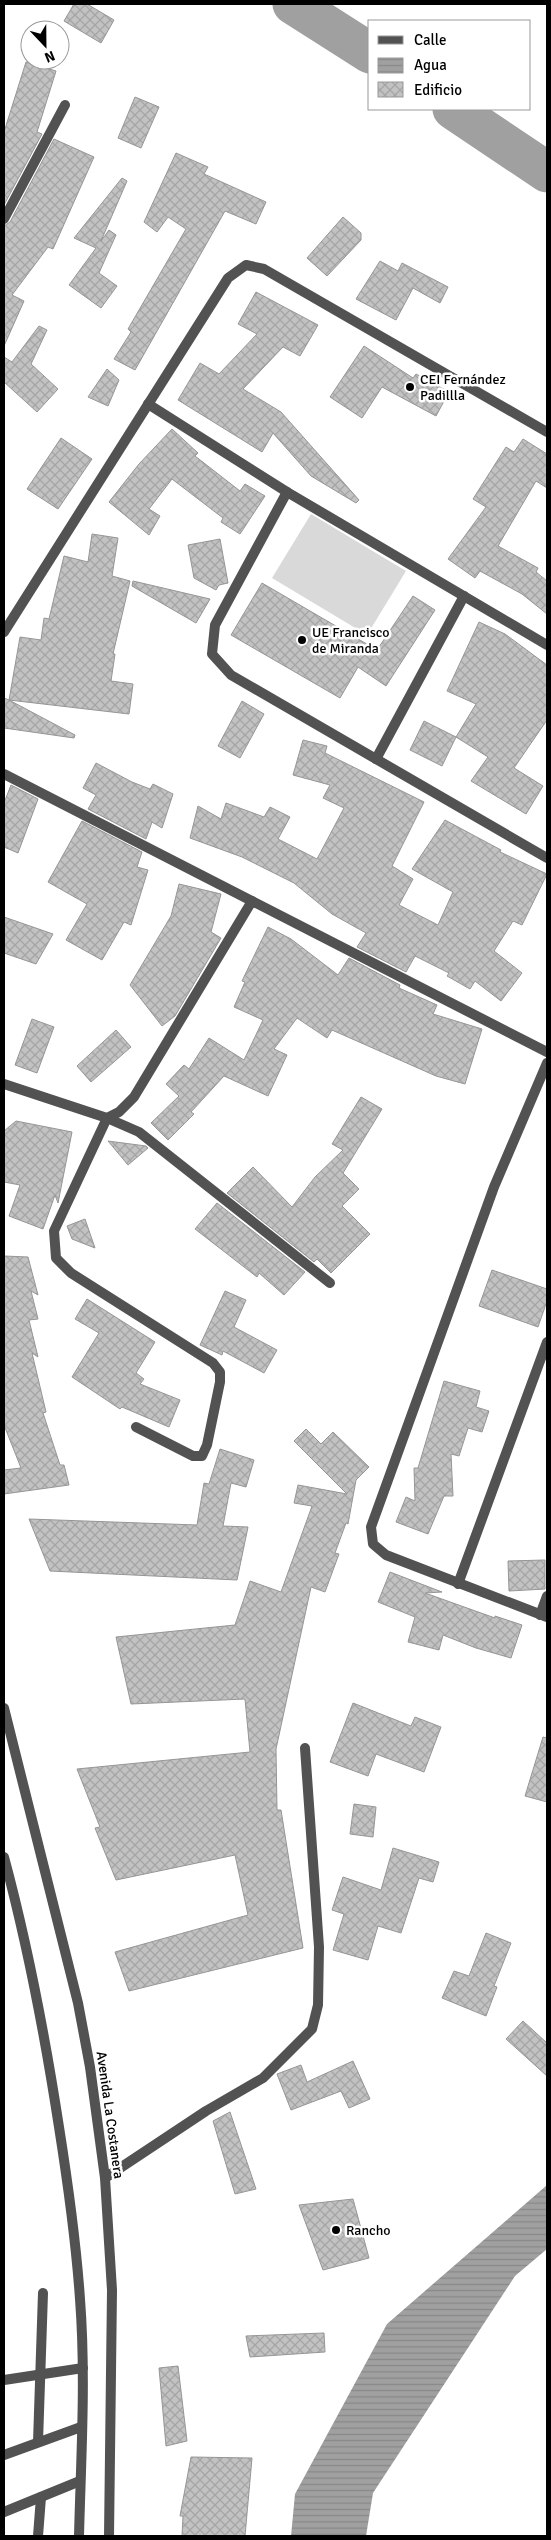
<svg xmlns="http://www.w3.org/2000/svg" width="551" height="2540" font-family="Signika,sans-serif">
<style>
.pitch{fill:#d9d9d9}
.water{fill:url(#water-rules)}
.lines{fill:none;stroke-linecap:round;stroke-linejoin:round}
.river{stroke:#a0a0a0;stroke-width:41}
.building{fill:url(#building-cross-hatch);stroke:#969696}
.service{stroke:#525252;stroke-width:10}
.minor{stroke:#525252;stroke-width:10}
.tertiary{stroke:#525252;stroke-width:10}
.poi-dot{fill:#000;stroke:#fff;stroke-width:2}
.labels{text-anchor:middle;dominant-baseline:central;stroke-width:5;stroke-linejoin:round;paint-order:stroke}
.poi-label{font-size:14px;fill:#000;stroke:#fff;text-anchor:start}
.street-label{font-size:14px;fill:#000;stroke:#fff}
</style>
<defs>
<pattern id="water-rules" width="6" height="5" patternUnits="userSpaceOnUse" patternTransform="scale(1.25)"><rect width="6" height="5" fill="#a0a0a0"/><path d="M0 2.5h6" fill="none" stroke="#888"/></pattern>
<pattern id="building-cross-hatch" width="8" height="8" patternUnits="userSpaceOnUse" patternTransform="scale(1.25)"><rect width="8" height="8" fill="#c2c2c2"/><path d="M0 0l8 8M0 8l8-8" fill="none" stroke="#a5a5a5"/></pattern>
</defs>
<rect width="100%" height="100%" fill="#fff"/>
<polygon class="pitch" points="311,514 406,571 367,635 272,578"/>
<polygon class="water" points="547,2185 547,2249 515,2276 373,2493 366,2536 291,2536 295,2494 387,2324"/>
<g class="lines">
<g class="river">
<polyline points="293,4 370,53"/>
<polyline points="453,109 547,172"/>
</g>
</g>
<g class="building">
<polygon points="74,4 87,4 114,20 101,43 64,21"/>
<polygon points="26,62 56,71 37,132 42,134 4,205 4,132"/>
<polygon points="135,97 159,107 141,148 118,138"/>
<polygon points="54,139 94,157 53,249 48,247 12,295 24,301 4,346 4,226 10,222"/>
<polygon points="176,153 208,167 204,174 266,202 256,224 225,211 135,370 114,359 131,332 128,329 186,229 168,217 157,232 144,222"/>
<polygon points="122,178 127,181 101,241 109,230 116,235 99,273 117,286 101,308 69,285 96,248 74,238"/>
<polygon points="343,217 361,233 361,240 327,276 307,258"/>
<polygon points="380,261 398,271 402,263 448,287 440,303 413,288 396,320 356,299"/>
<polygon points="256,292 318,325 300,356 283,347 243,389 281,412 359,500 356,503 311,476 273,433 262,452 178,400 200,363 219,374 257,334 238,324"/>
<polygon points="39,326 47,330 31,364 58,389 37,412 4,382 4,357 12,362"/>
<polygon points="364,346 413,378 416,374 449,392 436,416 382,387 362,418 330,397"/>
<polygon points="107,369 119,380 108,406 88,397"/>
<polygon points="172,429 198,453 195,456 240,491 245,484 265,496 240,534 221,522 223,518 172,479 149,509 160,516 149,535 109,502 139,464"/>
<polygon points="61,438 92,459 58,509 27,489"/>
<polygon points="523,439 547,454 547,488 536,481 498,546 538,568 536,572 547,581 547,614 522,594 480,571 475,578 448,559 486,507 473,499 506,447 514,452"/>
<polygon points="92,534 118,538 112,576 130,581 113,654 115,654 111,681 133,684 129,714 9,700 75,735 74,738 4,728 4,698 9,700 20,637 41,640 44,618 49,619 64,556 88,562"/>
<polygon points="220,539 228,583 219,585 216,590 194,578 188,545"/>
<polygon points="133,581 210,599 196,623 132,586"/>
<polygon points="262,583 377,650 413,596 435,610 386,686 358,667 340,698 231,635"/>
<polygon points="479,622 505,634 547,665 547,720 514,768 543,786 526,814 471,781 488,757 456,737 442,766 410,750 424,721 456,737 476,704 447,691"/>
<polygon points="242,701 264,714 240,758 218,746"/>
<polygon points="303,740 327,746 325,753 424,802 392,866 413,879 399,905 438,925 453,892 412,869 445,820 501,850 500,852 547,874 522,925 513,921 494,951 522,973 501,1001 475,981 470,989 447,976 449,973 415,956 406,972 357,947 366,933 332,914 294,883 242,857 190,838 198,806 221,819 226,803 264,817 270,807 290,817 278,839 317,859 344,808 323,798 330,785 293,775"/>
<polygon points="96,763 132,782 150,789 153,784 173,794 162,828 152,822 146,839 88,809 96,795 83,788"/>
<polygon points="11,785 38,799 18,853 4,847 4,803"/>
<polygon points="82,821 142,852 137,867 148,870 131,925 124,922 102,960 66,940 87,904 48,882"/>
<polygon points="179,884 221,894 211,932 221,938 175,1016 162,1026 130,985 171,916"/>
<polygon points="4,917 53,934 36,964 4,953"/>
<polygon points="268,927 291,939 338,975 349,958 400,985 399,988 437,1005 433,1014 482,1029 465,1084 436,1076 332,1030 327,1038 297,1018 274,1049 287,1055 268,1096 224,1076 191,1112 194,1114 168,1140 151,1123 179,1096 166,1084 184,1065 189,1069 209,1038 244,1060 263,1020 234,1007 245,982 242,981"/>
<polygon points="32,1019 54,1027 37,1073 15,1065"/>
<polygon points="116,1030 131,1047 91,1082 77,1066"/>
<polygon points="361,1097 382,1109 343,1173 359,1189 342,1206 370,1234 331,1273 317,1259 314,1262 227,1193 253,1167 292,1207 315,1177 343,1150 332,1144"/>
<polygon points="16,1121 72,1132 58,1203 55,1195 43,1229 9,1216 20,1185 4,1182 4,1131"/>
<polygon points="108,1141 146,1146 148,1148 128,1165"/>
<polygon points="217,1203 305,1272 284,1295 259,1273 257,1277 195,1229"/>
<polygon points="85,1219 95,1248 72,1239 67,1226"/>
<polygon points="4,1256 28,1257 38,1295 31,1291 38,1319 29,1320 38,1357 32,1353 46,1412 43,1413 60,1465 64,1465 69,1485 4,1494 4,1470 21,1468 4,1425"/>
<polygon points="492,1270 547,1289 547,1301 538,1327 479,1306"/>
<polygon points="225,1291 246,1300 234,1327 277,1350 264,1373 223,1351 222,1355 200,1345"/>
<polygon points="87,1299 155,1342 136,1373 144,1379 140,1384 180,1400 169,1427 122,1407 120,1409 72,1377 99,1333 75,1319"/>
<polygon points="444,1381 480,1391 476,1407 489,1411 482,1432 468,1428 459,1456 451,1454 453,1496 444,1496 428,1534 396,1522 406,1497 415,1501 414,1468 418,1468"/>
<polygon points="306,1429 321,1444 333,1432 369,1467 356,1480 348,1524 346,1523 335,1553 339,1554 325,1592 311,1587 276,1749 277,1810 281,1810 303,1948 129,1991 115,1952 248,1915 235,1855 116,1880 95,1828 100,1827 77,1769 250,1752 245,1699 131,1704 116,1637 235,1625 250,1581 281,1592 312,1506 294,1503 298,1485 347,1494 294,1441"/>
<polygon points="220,1449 254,1460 246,1487 231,1483 223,1526 248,1527 237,1580 50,1571 29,1519 197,1525 204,1483 209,1484"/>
<polygon points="545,1560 545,1589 509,1591 508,1561"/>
<polygon points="390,1572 442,1592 425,1593 495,1618 495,1616 522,1625 511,1658 476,1648 443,1635 439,1650 408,1642 415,1617 378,1602"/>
<polygon points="353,1703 411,1726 415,1717 441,1727 424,1772 376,1754 368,1776 330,1762"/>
<polygon points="543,1737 547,1738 547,1802 525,1796"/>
<polygon points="354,1804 376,1807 373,1837 350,1834"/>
<polygon points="393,1848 439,1862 433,1882 419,1878 401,1933 378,1926 368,1960 333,1950 344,1914 332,1910 343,1877 381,1890"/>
<polygon points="486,1933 511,1943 494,1986 497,1987 486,2016 442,1998 454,1971 469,1976"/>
<polygon points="523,2021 547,2043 547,2076 506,2039"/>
<polygon points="353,2061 370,2099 349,2108 341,2091 291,2110 277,2074 301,2065 307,2082"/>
<polygon points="230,2112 256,2189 235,2194 213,2121"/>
<polygon points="353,2199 369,2258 323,2270 299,2205"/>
<polygon points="324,2333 325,2352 250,2357 246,2336"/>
<polygon points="178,2366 187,2441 166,2446 159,2368"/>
<polygon points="191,2457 252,2458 245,2536 182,2536 183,2516 180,2516"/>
</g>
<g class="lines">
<g class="service">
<polyline points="4,2380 83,2368"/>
<polyline points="38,2442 43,2293"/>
<polyline points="4,2455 81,2427"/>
<polyline points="38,2536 41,2497"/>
</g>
<g class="minor">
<polyline points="4,219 65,105"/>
<polyline points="148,404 287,492 547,645"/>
<polyline points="287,492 215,625 212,654 231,675 547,858"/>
<polyline points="4,632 228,278 246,265 264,269 547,432"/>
<polyline points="376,759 464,596"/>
<polyline points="4,774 547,1052"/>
<polyline points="547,1063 494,1187 371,1527 373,1544 386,1555 547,1617"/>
<polyline points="4,1084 107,1118 119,1112 134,1097 252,901"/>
<polyline points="136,1427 193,1456 202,1456 207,1445 220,1382 220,1372 213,1363 71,1273 56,1258 54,1231 107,1118 139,1132 330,1283"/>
<polyline points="458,1584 547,1342"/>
<polyline points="540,1615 547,1596"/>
<polyline points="105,2178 206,2111 263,2078 312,2029 318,2005 319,1947 305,1748"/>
<polyline points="4,2512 80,2481"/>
</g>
<g class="tertiary">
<polyline points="4,1708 78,2003 90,2067 105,2178 112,2290 109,2536"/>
<path d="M 4,1857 C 28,1946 45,2036 59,2127 C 68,2184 76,2241 80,2299 C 86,2378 81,2457 79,2536"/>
</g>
</g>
<g class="poi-dot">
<circle cx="410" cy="387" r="5"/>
<circle cx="302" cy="640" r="5"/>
<circle cx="336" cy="2230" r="5"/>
</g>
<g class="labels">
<g class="poi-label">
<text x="420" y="379">CEI Fernández<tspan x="420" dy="16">Padillla</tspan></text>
<text x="312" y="632">UE Francisco<tspan x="312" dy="16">de Miranda</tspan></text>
<text x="346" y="2230">Rancho</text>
</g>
<g class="street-label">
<text transform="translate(110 2115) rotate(82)">Avenida La Costanera</text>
</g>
</g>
<rect width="551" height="2540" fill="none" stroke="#000000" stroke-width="10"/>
<rect x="368" y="20" width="162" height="90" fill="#ffffff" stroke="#999999"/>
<rect x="378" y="36" width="25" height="8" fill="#525252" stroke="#999999"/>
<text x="414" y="45" font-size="15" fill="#000000">Calle</text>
<rect x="378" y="58" width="25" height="15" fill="url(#water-rules)" stroke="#999999"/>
<text x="414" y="70" font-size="15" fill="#000000">Agua</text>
<rect x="378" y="82" width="25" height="15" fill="url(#building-cross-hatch)" stroke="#999999"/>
<text x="414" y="95" font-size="15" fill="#000000">Edificio</text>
<g transform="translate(45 45) rotate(158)"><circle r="24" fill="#ffffff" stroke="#999999"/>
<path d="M0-4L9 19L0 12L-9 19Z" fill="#000000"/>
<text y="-8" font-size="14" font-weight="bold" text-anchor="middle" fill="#000000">N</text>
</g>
</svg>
